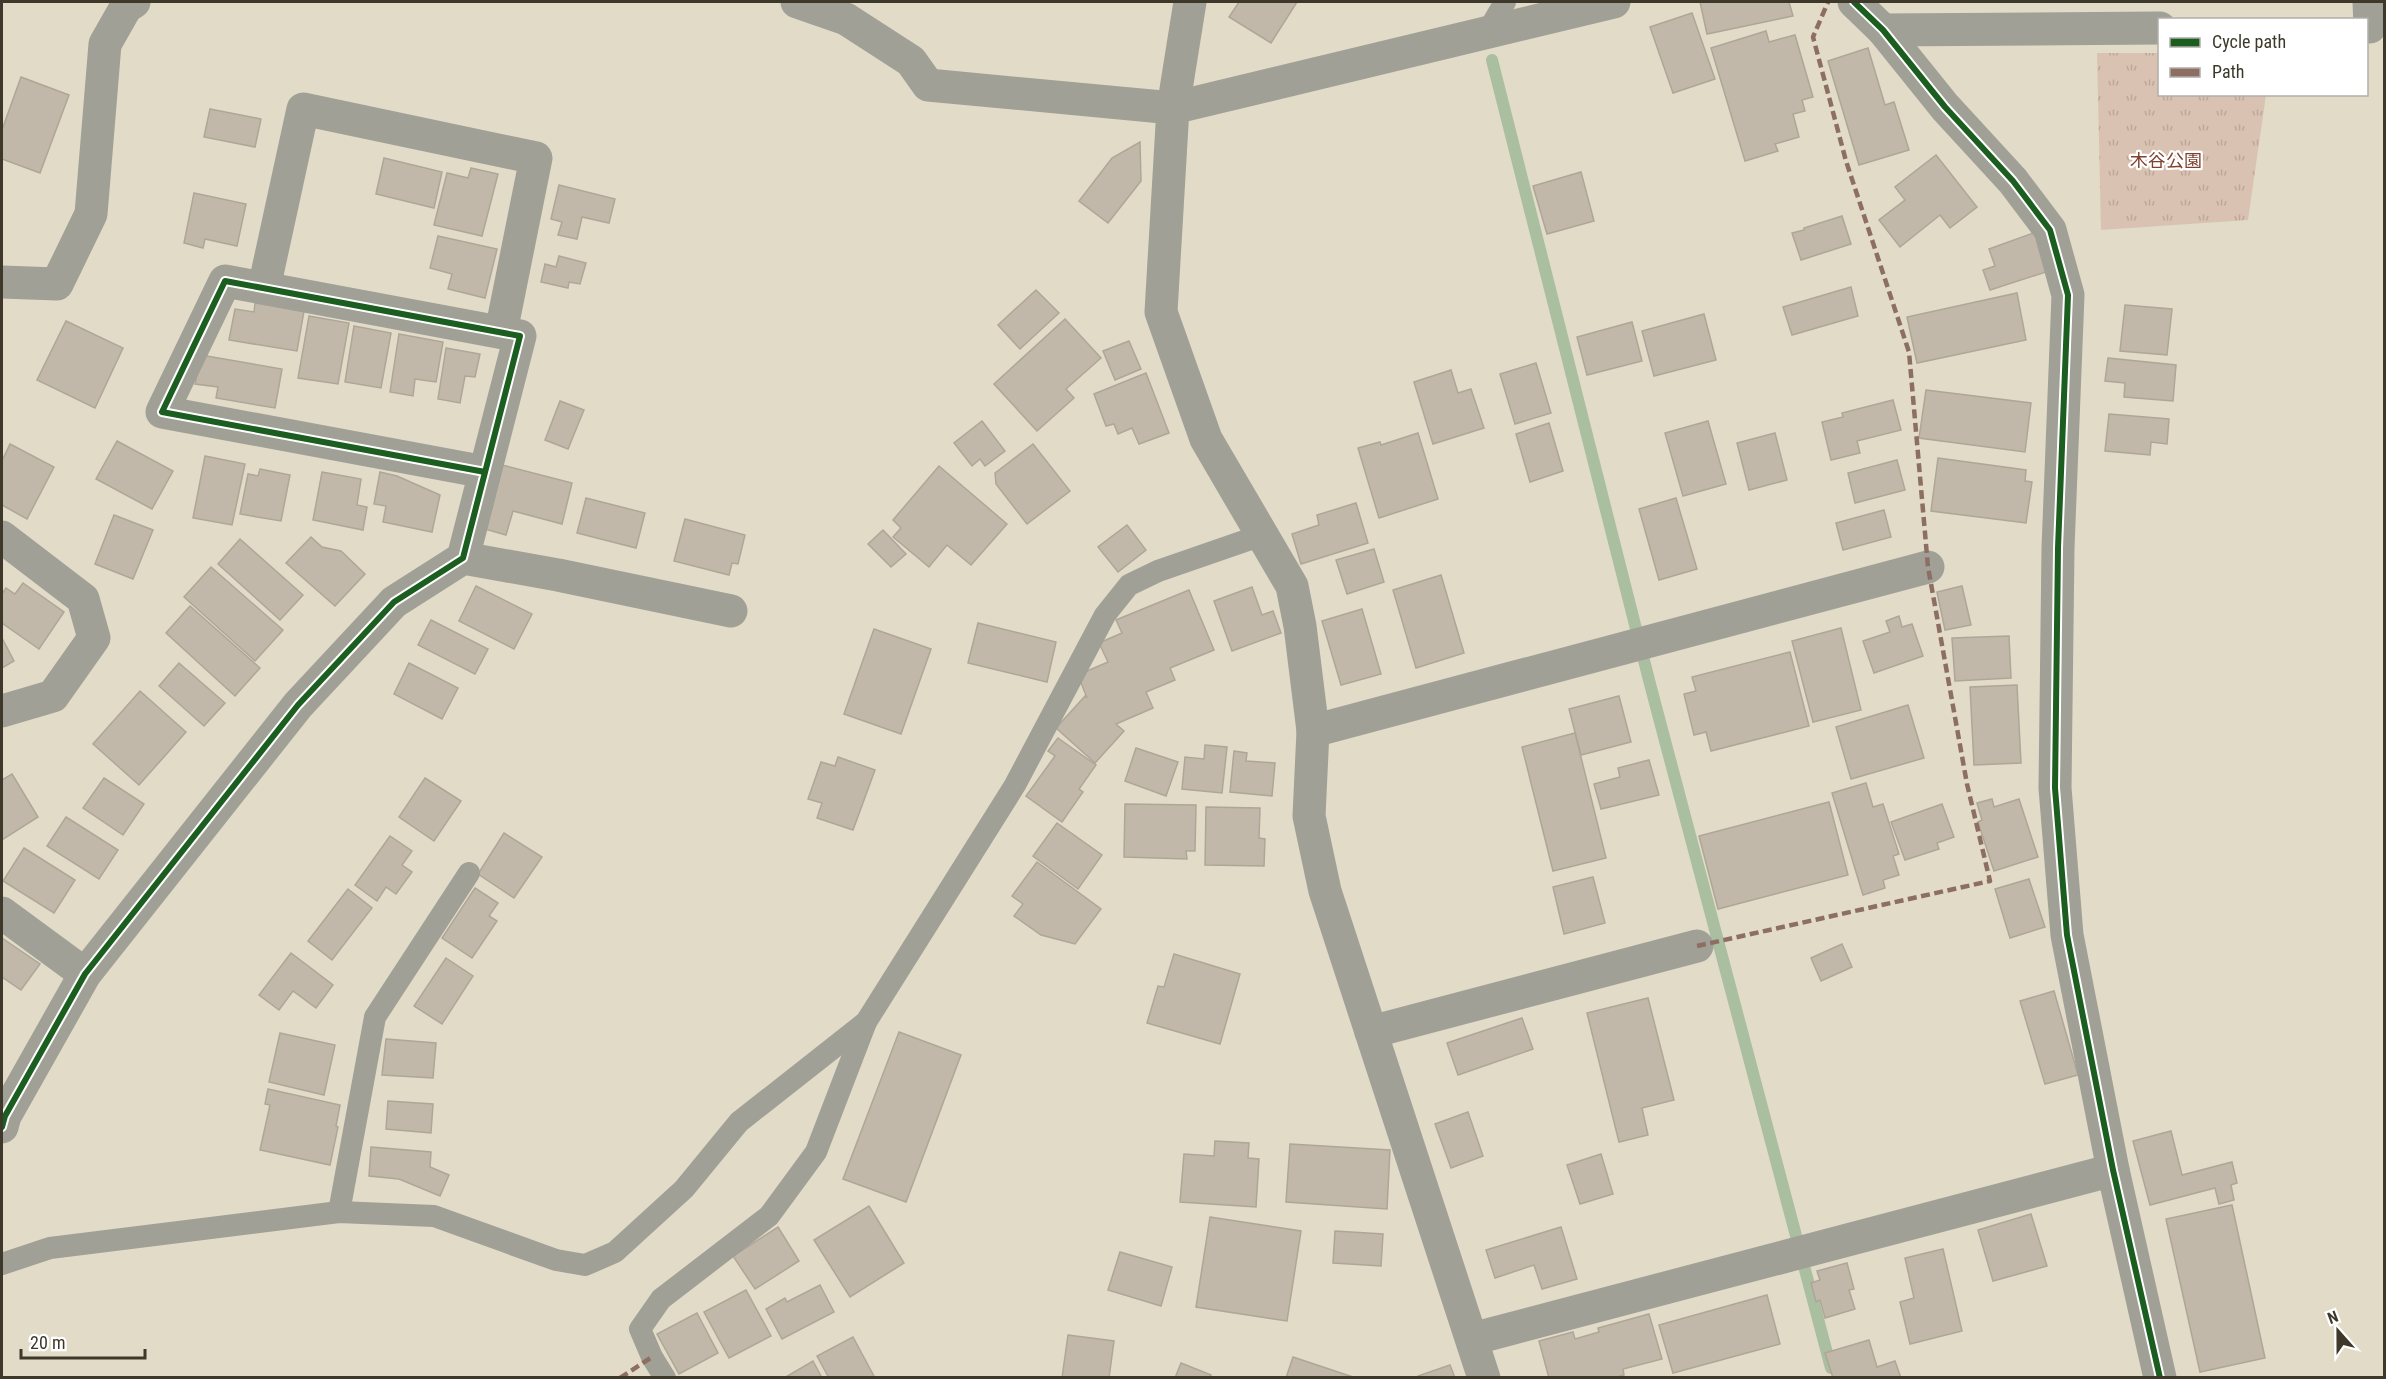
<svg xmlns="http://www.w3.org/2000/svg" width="2386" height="1379" font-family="'Roboto Condensed','Noto Sans JP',sans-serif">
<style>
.park{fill:url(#park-tufts)}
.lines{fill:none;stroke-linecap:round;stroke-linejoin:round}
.stream{stroke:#aabea0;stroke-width:12}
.building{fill:#c2b8a9;stroke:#aea698;stroke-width:1.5}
.lane{stroke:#a0a097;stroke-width:22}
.street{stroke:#a0a097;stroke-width:33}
.quiet{stroke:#8d6e63;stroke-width:4.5;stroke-dasharray:9 4.5;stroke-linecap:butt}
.cycleway-casing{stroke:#fff;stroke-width:10}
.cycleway{stroke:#1b5e20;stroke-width:6}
.labels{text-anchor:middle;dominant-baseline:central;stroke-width:4.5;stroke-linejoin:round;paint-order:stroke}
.park-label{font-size:18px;fill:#7e422f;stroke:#fff}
</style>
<defs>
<pattern id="park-tufts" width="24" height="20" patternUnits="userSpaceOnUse" patternTransform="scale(1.5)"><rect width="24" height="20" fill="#dac2b2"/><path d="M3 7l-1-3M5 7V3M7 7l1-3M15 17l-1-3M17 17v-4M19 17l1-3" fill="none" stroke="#bca799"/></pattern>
</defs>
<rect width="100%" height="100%" fill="#e2dbc7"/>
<polygon class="park" points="2097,53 2159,53 2160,94 2266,95 2248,220 2101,230"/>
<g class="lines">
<polyline class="stream" points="1492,60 1650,684 1831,1368"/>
</g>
<g class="building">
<polygon points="1239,2 1297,2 1271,43 1229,17"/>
<polygon points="1700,2 1789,2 1793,16 1707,34"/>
<polygon points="1692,13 1715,79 1673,93 1650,27"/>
<polygon points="1766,31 1769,42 1795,35 1813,97 1802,100 1805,111 1793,114 1799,137 1775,144 1778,151 1745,161 1711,48"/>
<polygon points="1868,48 1885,105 1894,102 1909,150 1859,165 1828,61"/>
<polygon points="21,77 69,95 40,173 2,159 2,130"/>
<polygon points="210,109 261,119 255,147 204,137"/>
<polygon points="1140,142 1141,181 1108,223 1079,201 1112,158"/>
<polygon points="1936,155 1977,207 1950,228 1940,215 1900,247 1879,220 1905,200 1895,187"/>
<polygon points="384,158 442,172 434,208 376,194"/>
<polygon points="471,168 498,174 482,236 434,225 447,173 468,178"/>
<polygon points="1581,172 1594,221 1547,234 1533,186"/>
<polygon points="559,185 615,199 609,223 582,217 577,239 558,235 562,222 551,219"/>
<polygon points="194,193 246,204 237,246 205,239 203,248 184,243"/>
<polygon points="1842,216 1851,244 1801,260 1792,233 1804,230 1804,228"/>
<polygon points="2036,232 2049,271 1990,290 1983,270 1995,266 1989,249"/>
<polygon points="438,236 497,249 485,298 448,289 452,274 430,268"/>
<polygon points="559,256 586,263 580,284 569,282 568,288 541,282 545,264 556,267"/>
<polygon points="1851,287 1858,316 1792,335 1783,307"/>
<polygon points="1036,290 1059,313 1020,349 998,325"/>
<polygon points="2017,293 2026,340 1917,363 1907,317"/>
<polygon points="255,303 304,311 297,351 229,340 235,309 254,312"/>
<polygon points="2125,305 2172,309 2167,355 2120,351"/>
<polygon points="1704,314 1716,360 1654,376 1642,331"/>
<polygon points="309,316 349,323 338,384 298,378"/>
<polygon points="1065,319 1101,358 1066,389 1074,398 1037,431 994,384"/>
<polygon points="66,321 123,348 95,408 37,380"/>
<polygon points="1632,322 1642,361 1587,375 1577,337"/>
<polygon points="354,326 391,333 381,388 345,382"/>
<polygon points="399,334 443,342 436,382 415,379 413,396 390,392"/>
<polygon points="1129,341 1141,369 1115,380 1103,351"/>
<polygon points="446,348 480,354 475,377 465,376 460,403 438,399"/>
<polygon points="201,355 282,369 275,408 216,398 218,387 195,384"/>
<polygon points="2108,358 2176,365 2173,401 2124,397 2125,383 2105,381"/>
<polygon points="1536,363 1551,413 1515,424 1500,374"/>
<polygon points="1451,370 1458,393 1471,389 1484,428 1433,444 1414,382"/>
<polygon points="1146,373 1169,433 1139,444 1132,428 1118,434 1114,424 1106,426 1094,394"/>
<polygon points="1926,390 2031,403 2025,452 1919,438"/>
<polygon points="1893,400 1901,430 1857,441 1860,453 1831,460 1822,422 1843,417 1842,413"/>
<polygon points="560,401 584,410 568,449 545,440"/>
<polygon points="2109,414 2169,419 2167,444 2151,442 2150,455 2105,451"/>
<polygon points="982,421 1005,451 985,466 980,459 972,466 954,443"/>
<polygon points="1708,421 1726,484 1683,496 1665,433"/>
<polygon points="1549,423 1563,471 1530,482 1516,434"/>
<polygon points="1418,433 1438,499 1379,518 1358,448 1380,442 1381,445"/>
<polygon points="1775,433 1787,480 1749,490 1737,443"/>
<polygon points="117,441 173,471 152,509 96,479"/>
<polygon points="10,444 54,467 27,519 2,505 2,461"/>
<polygon points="1033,444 1070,491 1027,524 996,484 995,473"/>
<polygon points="205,456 245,464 232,525 193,518"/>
<polygon points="1938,458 2026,470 2025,481 2032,482 2026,523 1931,511"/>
<polygon points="1897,460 1905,490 1855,503 1848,473"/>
<polygon points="502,465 572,483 562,524 513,511 506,535 485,529"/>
<polygon points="939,466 1007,524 971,565 947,545 929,567 893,537 901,528 893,520"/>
<polygon points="260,469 290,475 281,521 240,514 248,474 258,476"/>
<polygon points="322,472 361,479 357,505 367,507 363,530 313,520"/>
<polygon points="380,472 397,476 440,495 432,532 383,522 386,506 374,504"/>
<polygon points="586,498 645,513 636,548 577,533"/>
<polygon points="1676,498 1697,569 1659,580 1639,509"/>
<polygon points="1356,503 1368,543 1301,564 1292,534 1319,525 1317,515"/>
<polygon points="1884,510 1891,537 1843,550 1836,523"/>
<polygon points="114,515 153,530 133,579 95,564"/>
<polygon points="685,519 745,535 738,564 732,563 729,575 674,561"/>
<polygon points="1127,525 1146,550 1118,572 1098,547"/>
<polygon points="883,530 906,554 891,567 868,544"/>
<polygon points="311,537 322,547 341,551 365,574 335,606 286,563"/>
<polygon points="240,539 303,595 280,620 218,564"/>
<polygon points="1374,549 1384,582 1347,594 1336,560"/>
<polygon points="211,567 283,630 255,661 184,597"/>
<polygon points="1441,575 1464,653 1416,668 1393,590"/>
<polygon points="23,583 64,612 39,649 2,623 2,594 6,588 15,594"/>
<polygon points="476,586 532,614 514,649 459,621"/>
<polygon points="1962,586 1971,625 1945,630 1937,592"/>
<polygon points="1252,587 1262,615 1273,611 1281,633 1232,651 1214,601"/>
<polygon points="1189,590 1214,650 1170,668 1175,680 1146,692 1153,708 1116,724 1124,731 1095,763 1056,728 1085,696 1087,698 1078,675 1108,662 1099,643 1122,633 1116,620"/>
<polygon points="190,606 260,668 235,696 166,633"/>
<polygon points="1362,609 1381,674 1341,685 1322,621"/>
<polygon points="1899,616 1902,627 1912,624 1923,656 1874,673 1863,641 1890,632 1886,621"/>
<polygon points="431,620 488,649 475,674 418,645"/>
<polygon points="978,623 1056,642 1047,682 968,663"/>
<polygon points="1841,628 1861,710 1813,722 1792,641"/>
<polygon points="874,629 931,649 901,734 844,714"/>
<polygon points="2009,636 2011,678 1955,681 1952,638"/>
<polygon points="2,638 14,661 2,668"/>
<polygon points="1790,652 1809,726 1711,751 1706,732 1694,735 1684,694 1696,691 1692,677"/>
<polygon points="179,663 225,703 204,726 159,686"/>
<polygon points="409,663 458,688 442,719 394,694"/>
<polygon points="2017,685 2021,763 1974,765 1970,687"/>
<polygon points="140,691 186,732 139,785 93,744"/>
<polygon points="1619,696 1631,742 1581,755 1569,709"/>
<polygon points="1908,705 1924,758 1851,779 1836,727"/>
<polygon points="1575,733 1606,858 1553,871 1522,747"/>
<polygon points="1058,738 1096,765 1079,789 1083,792 1062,822 1026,796 1055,756 1048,751"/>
<polygon points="1205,745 1227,747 1222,793 1182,789 1185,757 1204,759"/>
<polygon points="1136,748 1178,762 1166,796 1125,781"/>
<polygon points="1234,751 1247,753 1246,761 1275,763 1272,796 1230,792"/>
<polygon points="838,757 875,770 853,830 817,818 822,803 808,799 821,762 835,766"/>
<polygon points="1649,760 1659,795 1601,809 1594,784 1620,777 1618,768"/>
<polygon points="12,774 38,817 2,840 2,780"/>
<polygon points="104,778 144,804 123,835 83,808"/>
<polygon points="425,778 461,801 434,841 399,817"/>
<polygon points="1866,783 1873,807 1883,804 1899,854 1893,856 1899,875 1883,880 1885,888 1863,895 1832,793"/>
<polygon points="1992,799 1994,807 2019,799 2038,857 1994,871 1978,822 1982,820 1977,803"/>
<polygon points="1829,802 1848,875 1718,909 1699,836"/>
<polygon points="1125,804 1196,805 1195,851 1186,851 1187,859 1124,857"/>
<polygon points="1942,804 1954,837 1937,843 1939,849 1905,860 1891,822"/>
<polygon points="1206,807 1260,808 1259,838 1265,839 1264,866 1205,865"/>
<polygon points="66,817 118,850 99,879 47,846"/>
<polygon points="1057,823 1102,855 1078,889 1033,856"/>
<polygon points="504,833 542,857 514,898 478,874"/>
<polygon points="390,836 412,851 402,865 412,872 396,894 386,887 377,901 355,885"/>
<polygon points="24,848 75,880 54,913 3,881"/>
<polygon points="1037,862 1101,909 1075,944 1041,935 1014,916 1023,904 1012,896"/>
<polygon points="1593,877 1605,923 1564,934 1553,887"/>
<polygon points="2029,879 2045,927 2010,938 1995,889"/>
<polygon points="475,888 498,903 489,916 497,921 472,958 442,938"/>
<polygon points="348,889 372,908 332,960 308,941"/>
<polygon points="2,938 40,964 21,990 2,977"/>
<polygon points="1842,944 1852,967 1821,981 1811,958"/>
<polygon points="291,953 333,985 316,1008 293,991 279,1010 259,995"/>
<polygon points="1174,954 1240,974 1220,1044 1147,1023 1158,986 1164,987"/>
<polygon points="446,958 473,976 442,1024 414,1006"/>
<polygon points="2054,991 2078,1075 2045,1084 2020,1001"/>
<polygon points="1648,998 1674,1100 1642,1108 1648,1135 1619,1142 1587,1013"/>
<polygon points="1522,1018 1533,1049 1458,1075 1447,1043"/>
<polygon points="899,1032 961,1055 906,1202 843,1179"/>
<polygon points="280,1033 335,1045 324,1095 269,1082"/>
<polygon points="386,1039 436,1043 433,1078 382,1075"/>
<polygon points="268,1089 340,1105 336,1126 338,1127 330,1165 260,1150 270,1105 265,1104"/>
<polygon points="388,1101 433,1104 431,1133 386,1129"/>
<polygon points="1468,1112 1483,1156 1451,1168 1435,1124"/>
<polygon points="2171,1131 2182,1175 2232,1162 2237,1183 2231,1185 2234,1200 2219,1204 2215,1188 2150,1205 2133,1141"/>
<polygon points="1215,1141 1249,1143 1248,1158 1259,1159 1256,1207 1180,1202 1184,1154 1214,1156"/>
<polygon points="1290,1144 1390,1150 1387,1209 1286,1202"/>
<polygon points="371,1147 431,1152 430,1167 449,1175 440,1196 399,1179 369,1176"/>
<polygon points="1601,1154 1613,1194 1580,1204 1567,1165"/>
<polygon points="2232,1205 2265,1358 2200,1372 2166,1219"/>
<polygon points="869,1206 904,1263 850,1297 814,1240"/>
<polygon points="2031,1214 2047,1266 1993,1281 1978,1230"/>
<polygon points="1210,1217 1301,1231 1287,1321 1196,1307"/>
<polygon points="778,1227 799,1261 755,1289 733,1256"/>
<polygon points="1561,1227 1577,1279 1542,1289 1534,1265 1495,1278 1486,1250"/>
<polygon points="1335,1231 1383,1234 1381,1266 1333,1263"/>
<polygon points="1943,1249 1962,1331 1910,1344 1900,1302 1914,1298 1905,1258"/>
<polygon points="1120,1252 1172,1267 1161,1306 1108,1290"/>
<polygon points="1847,1263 1854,1289 1849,1290 1855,1309 1825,1318 1820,1300 1816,1302 1811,1283 1820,1280 1817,1271"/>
<polygon points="820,1285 834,1312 782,1339 766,1309 785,1298 787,1302"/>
<polygon points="746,1290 771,1336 729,1358 704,1312"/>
<polygon points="1767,1295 1780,1344 1673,1373 1659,1325"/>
<polygon points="697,1313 718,1353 679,1374 657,1334"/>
<polygon points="1649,1314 1662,1359 1623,1369 1624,1375 1613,1378 1549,1378 1539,1341 1573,1332 1575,1339 1599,1332 1598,1328"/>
<polygon points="1068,1335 1114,1341 1109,1378 1062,1378"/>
<polygon points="853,1337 875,1378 829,1378 817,1356"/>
<polygon points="1869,1340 1877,1367 1895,1361 1901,1378 1833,1378 1825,1353"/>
<polygon points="1293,1357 1356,1378 1286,1378"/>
<polygon points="813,1361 822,1378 784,1378"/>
<polygon points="1181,1363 1211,1375 1210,1378 1175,1378"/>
<polygon points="1450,1365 1455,1378 1418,1378 1418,1376"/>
</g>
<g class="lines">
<g class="lane">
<polyline points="1488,31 1505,2"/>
<polyline points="339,1212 375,1017 469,873"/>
<polyline points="2,1264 50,1248 339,1212 434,1216 556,1260 585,1265 615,1252 684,1189 739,1122 866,1022 1015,785 1105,615 1129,585 1158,571 1262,535"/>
<polyline points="665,1378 652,1357 640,1329 661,1299 769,1216 816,1152 866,1022"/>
</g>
<g class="street">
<polyline points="797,2 846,19 911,61 928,85 1173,108 1614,2"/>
<polyline points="1190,2 1173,108 1161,312 1206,439 1292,586 1300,626 1313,731 1309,816 1325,891 1484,1378"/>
<polyline points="1854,2 1883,30 1945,107 2013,181 2050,230 2068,295 2058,548 2055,788 2067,935 2113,1170 2160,1378"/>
<polyline points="2369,2 2370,27"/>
<polyline points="1883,30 2160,28"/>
<polyline points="2,282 57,284 91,214 105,44 126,7 134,2"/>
<polyline points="264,288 303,109 536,158 501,332"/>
<polyline points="2,537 83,599 94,638 53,696 2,711"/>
<polyline points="463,558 558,575 731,611"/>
<polyline points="1313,731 1928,567"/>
<polyline points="2,913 85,974"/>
<polyline points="1371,1032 1697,946"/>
<polyline points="2,1127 5,1116 85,974 298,705 394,602 463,558 520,336 225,281 162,412 485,472"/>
<polyline points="1472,1339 2113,1170"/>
</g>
<g class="quiet">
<polyline points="1697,946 1990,881 1967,784 1928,567 1909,352 1846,161 1813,37 1828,2"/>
<polyline points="620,1378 652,1357"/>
</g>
<defs>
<g id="cycleway">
<polyline points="1854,2 1883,30 1945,107 2013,181 2050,230 2068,295 2058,548 2055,788 2067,935 2113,1170 2160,1378"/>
<polyline points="2,1127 5,1116 85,974 298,705 394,602 463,558 520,336 225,281 162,412 485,472"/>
</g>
</defs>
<use href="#cycleway" class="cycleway-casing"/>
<use href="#cycleway" class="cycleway"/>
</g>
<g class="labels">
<g class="park-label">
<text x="2166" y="160">木谷公園</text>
</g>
</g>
<rect width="2386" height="1379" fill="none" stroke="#3d3829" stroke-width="6"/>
<rect x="2158" y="18" width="210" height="78" fill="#ffffff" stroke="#b1afa9" stroke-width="1.5"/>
<rect x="2170" y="38" width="30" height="9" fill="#1b5e20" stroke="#b1afa9" stroke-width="1.5"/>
<text x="2212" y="48" font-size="18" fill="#3d3829">Cycle path</text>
<rect x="2170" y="68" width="30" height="9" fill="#8d6e63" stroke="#b1afa9" stroke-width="1.5"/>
<text x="2212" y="78" font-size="18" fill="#3d3829">Path</text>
<g transform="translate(2338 1331) rotate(339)" stroke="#ffffff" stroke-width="4.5" paint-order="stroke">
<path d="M0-4.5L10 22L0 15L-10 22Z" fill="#3d3829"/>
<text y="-9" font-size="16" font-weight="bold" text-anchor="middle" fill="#3d3829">N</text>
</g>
<path d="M21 1349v9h124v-9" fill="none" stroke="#3d3829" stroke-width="3"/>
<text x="30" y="1349" font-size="18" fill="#3d3829" stroke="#ffffff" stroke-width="4.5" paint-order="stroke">20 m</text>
</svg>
